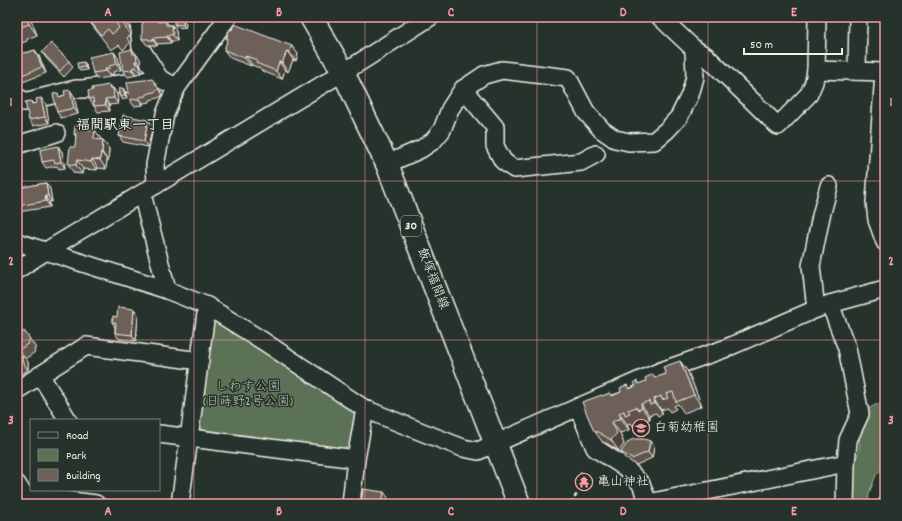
<svg xmlns="http://www.w3.org/2000/svg" width="902" height="521" font-family="Dekko,'Klee One',sans-serif">
<style>
.green{fill:#5c7256;stroke:#a8b29f}
.lines{fill:none;stroke-linecap:round;stroke-linejoin:round}
.minor-casing{stroke:#f4f1e8;stroke-width:20}
.major-casing{stroke:#f4f1e8;stroke-width:25}
.path{stroke:#f4f1e8;stroke-width:2.5;stroke-dasharray:4 3;stroke-linecap:butt}
.minor{stroke:#26332d;stroke-width:17}
.major{stroke:#26332d;stroke-width:22}
.wall{fill:#5d534c;stroke:#f4f1e8}
.shaded-wall{fill:#4c433e;stroke:#f4f1e8}
.building{fill:#6c6058;stroke:#f4f1e8}
.grid{fill:none;stroke:#ff9aa2;stroke-width:1;stroke-opacity:0.55}
.labels{text-anchor:middle;dominant-baseline:central;stroke-width:3;stroke-linejoin:round;paint-order:stroke}
.shield{fill:#26332d;stroke:#b6b8b0;stroke-width:1}
.shield-label{font-size:12px;font-weight:bold;fill:#f4f1e8}
.street-label{font-size:13px;fill:#f4f1e8;stroke:#26332d}
.park-label{font-size:13px;fill:#b7beae;stroke:#26332d}
.poi-label{font-size:13px;fill:#f4f1e8;stroke:#26332d;text-anchor:start}
.neighbourhood-label{font-size:14px;font-weight:bold;fill:#f4f1e8;stroke:#26332d}
.neatline{fill:none;stroke:#ff9aa2;stroke-width:1.5}
.grid-label{font-size:13px;text-anchor:middle;font-weight:bold;fill:#ff9aa2}
</style>
<rect width="100%" height="100%" fill="#26332d"/>
<filter id="ink" filterUnits="userSpaceOnUse"><feTurbulence type="fractalNoise" baseFrequency=".025" numOctaves="2"/><feDisplacementMap in="SourceGraphic" scale="8" xChannelSelector="R" yChannelSelector="G"/><feConvolveMatrix kernelMatrix="1 2 1 2 8 2 1 2 1" color-interpolation-filters="sRGB"/></filter>
<g filter="url(#ink)">
<g class="green">
<polygon points="217,320 354,409 356,414 353,448 348,451 201,434 196,428 210,321"/>
<polygon points="885,400 885,467 876,475 869,493 868,504 848,504 849,475 859,451 860,413"/>
</g>
<g class="lines">
<defs>
<g id="minor">
<polyline points="660,17 694,49 706,56 778,126 809,94 814,82 816,70 817,19"/>
<polyline points="139,21 141,49 160,79"/>
<polyline points="816,70 885,72"/>
<polyline points="857,71 858,17"/>
<polyline points="884,72 875,202 877,220 885,242"/>
<polyline points="463,89 495,127 495,146 503,161 514,169 581,162 596,154"/>
<polyline points="17,100 21,99 24,102 76,89 83,89 142,81 160,79 177,87"/>
<polyline points="17,145 56,133"/>
<polyline points="387,164 421,149 433,141 442,130 450,109 463,89 484,75 502,70 568,78 586,112 602,130 615,139 629,142 654,141 667,130 679,117 690,95 695,77 694,49"/>
<polyline points="156,185 155,165 165,114 171,99 177,87 228,17"/>
<polyline points="142,194 167,290"/>
<polyline points="17,242 167,290 207,306 263,341 365,409 422,432 463,448 478,451 661,371 724,349 816,309 830,304 885,289"/>
<polyline points="17,270 46,251 360,62 430,17"/>
<polyline points="830,304 847,348 860,414 848,440 846,463 845,504"/>
<polyline points="816,309 811,266 821,216 829,186"/>
<polyline points="40,375 68,420"/>
<polyline points="17,390 86,346 200,361"/>
<polyline points="578,407 595,448 626,468 641,484 648,503 846,463"/>
<polyline points="159,434 356,459"/>
<polyline points="17,484 24,495 96,504"/>
<polyline points="180,504 207,306"/>
<polyline points="351,504 356,459 365,409"/>
</g>
<polyline id="major" points="311,17 343,72 387,164 519,504"/>
</defs>
<use href="#minor" class="minor-casing"/>
<use href="#major" class="major-casing"/>
<polyline class="path" points="571,504 578,492"/>
<use href="#minor" class="minor"/>
<use href="#major" class="major"/>
</g>
<g class="wall">
<polygon points="17,17 31,20 37,35 27,39 27,41 17,45"/>
<polygon points="86,17 121,17 131,31 131,35 127,38 130,43 123,50 119,45 111,50"/>
<polygon points="158,17 161,22 166,21 169,25 172,25 176,31 177,41 171,41 171,43 157,44 157,46 154,46 153,45 147,45 142,39 146,20"/>
<polygon points="174,24 186,24 185,28 176,27"/>
<polygon points="230,29 298,54 296,61 293,60 288,72 285,70 282,79 262,71 259,68 252,65 251,66 230,58 224,50 228,40 226,38"/>
<polygon points="132,49 140,59 141,67 140,67 141,73 136,74 136,75 128,77 123,71"/>
<polygon points="35,50 39,56 46,73 20,83 17,79 17,55 26,53"/>
<polygon points="42,52 69,61 73,67 64,77 46,58"/>
<polygon points="114,52 118,58 121,70 113,72 114,74 110,75 110,77 97,79 93,73"/>
<polygon points="84,62 86,65 87,70 80,71 78,68"/>
<polygon points="152,79 163,95 158,98 150,100 150,102 143,103 143,105 134,106 130,100"/>
<polygon points="112,88 113,88 117,94 118,104 109,105 110,111 98,112 89,99"/>
<polygon points="70,90 74,96 78,114 61,118 57,112 61,96 65,95"/>
<polygon points="125,91 127,98 123,100 121,97"/>
<polygon points="31,101 33,104 46,104 49,123 33,126 29,120"/>
<polygon points="148,120 153,126 148,147 123,142 119,136"/>
<polygon points="92,130 101,139 101,140 103,140 109,149 108,161 107,160 106,169 98,168 97,170 83,169 82,174 74,173 68,164 75,147 76,137 74,134"/>
<polygon points="58,146 62,152 65,168 59,169 57,166 46,168 42,162"/>
<polygon points="46,183 50,189 52,202 49,202 50,207 17,212 17,188"/>
<polygon points="134,309 138,315 136,341 119,339 115,333 115,327 112,322 117,317"/>
<polygon points="17,325 22,333 24,331 36,348 34,349 35,352 25,359 28,362 28,370 17,377"/>
<polygon points="680,361 688,372 702,406 684,413 678,404 674,406 676,409 670,412 668,408 661,410 663,414 658,416 656,413 649,415 650,419 645,421 643,418 636,421 638,424 633,426 631,423 627,424 629,430 620,433 624,444 619,451 606,443 604,443 601,440 593,429 603,396 610,393 612,395 621,392 627,385 630,388 639,384 666,374"/>
<polygon points="650,441 654,447 652,458 636,465 625,458 621,452"/>
<polygon points="588,476 590,479 585,489 579,486 577,483"/>
</g>
<g class="shaded-wall">
<polygon points="26,17 28,17 31,20 37,35 29,24"/>
<polygon points="117,17 121,17 131,31 131,35 120,19"/>
<polygon points="184,21 186,24 185,28 183,25"/>
<polygon points="172,25 176,31 177,41 173,35"/>
<polygon points="167,35 171,41 171,43 167,37"/>
<polygon points="153,38 157,44 157,46 153,40"/>
<polygon points="292,46 298,54 296,61 289,52"/>
<polygon points="132,49 140,59 141,67 133,54"/>
<polygon points="35,50 39,56 46,73 42,67"/>
<polygon points="287,51 293,60 288,72 282,63"/>
<polygon points="114,52 118,58 121,70 117,64"/>
<polygon points="246,56 252,65 251,66 245,58"/>
<polygon points="135,61 140,67 141,73 136,67"/>
<polygon points="84,62 86,65 87,70 85,67"/>
<polygon points="279,62 285,70 282,79 276,71"/>
<polygon points="132,68 136,74 136,75 132,70"/>
<polygon points="105,69 110,75 110,77 106,71"/>
<polygon points="109,85 113,90 113,88 117,94 118,104 114,98 110,89"/>
<polygon points="123,88 125,91 127,98 125,95"/>
<polygon points="70,90 74,96 78,114 74,108"/>
<polygon points="139,97 143,103 143,105 139,99"/>
<polygon points="41,98 46,104 49,123 45,117"/>
<polygon points="105,99 109,105 110,111 106,105"/>
<polygon points="148,120 153,126 148,147 144,141"/>
<polygon points="89,127 94,134 95,130 101,139 100,148 94,139 89,130"/>
<polygon points="103,140 109,149 108,161 102,152"/>
<polygon points="58,146 62,152 65,168 61,162"/>
<polygon points="101,152 107,160 106,169 100,160"/>
<polygon points="92,159 98,168 97,170 91,162"/>
<polygon points="77,160 83,169 82,174 76,165"/>
<polygon points="46,183 50,189 52,202 48,196"/>
<polygon points="45,196 49,202 50,207 46,201"/>
<polygon points="134,309 138,315 136,341 132,335"/>
<polygon points="22,354 28,362 28,370 22,361"/>
<polygon points="680,361 688,372 702,406 694,395"/>
<polygon points="654,399 661,410 663,414 655,403"/>
<polygon points="641,404 649,415 650,419 642,408"/>
<polygon points="619,413 627,424 629,430 621,418"/>
<polygon points="612,422 620,433 624,444 619,451 611,440"/>
<polygon points="650,441 654,447 652,458 648,452"/>
<polygon points="588,476 590,479 585,489 583,486"/>
<polygon points="384,492 388,498 387,504 382,504"/>
</g>
<g class="building">
<polygon points="17,17 26,17 29,24 19,28 19,30 17,31"/>
<polygon points="87,17 120,17 120,19 116,22 119,28 112,34 108,29 101,35"/>
<polygon points="158,17 158,22 166,21 166,25 172,25 173,35 167,35 167,37 153,38 153,40 149,40 149,39 142,39 142,24 143,24 143,21 146,20 146,18"/>
<polygon points="174,21 184,21 183,25 174,24"/>
<polygon points="234,24 292,46 289,52 287,51 282,63 279,62 276,71 256,63 257,60 246,56 245,58 224,50 228,38 226,38 230,29 232,30"/>
<polygon points="51,43 69,61 60,71 42,52"/>
<polygon points="132,49 133,54 136,54 137,61 135,61 136,67 132,68 132,70 123,71 120,52"/>
<polygon points="35,50 42,67 17,77 17,55 25,52 26,53"/>
<polygon points="114,52 117,64 109,66 110,68 105,69 106,71 93,73 89,57"/>
<polygon points="84,62 85,67 78,68 77,63"/>
<polygon points="152,79 159,89 154,92 146,94 146,96 139,97 139,99 130,100 127,82"/>
<polygon points="109,85 110,89 113,88 114,98 105,99 106,105 94,106 93,98 89,99 88,91 93,90 92,88"/>
<polygon points="123,88 125,95 121,97 119,89"/>
<polygon points="70,90 74,108 57,112 53,94 58,93 59,97 65,95 64,91"/>
<polygon points="41,98 45,117 29,120 25,102 31,101 32,104 37,103 36,99"/>
<polygon points="123,115 148,120 144,141 119,136"/>
<polygon points="75,126 89,127 89,130 95,130 94,139 103,140 102,152 101,152 100,160 92,159 91,162 77,160 76,165 68,164 70,147 75,147 76,134 74,134"/>
<polygon points="58,146 61,162 55,163 54,160 42,162 40,150"/>
<polygon points="46,183 48,196 45,196 46,201 17,206 17,188"/>
<polygon points="118,307 134,309 132,335 115,333 116,323 112,322 113,316 117,317"/>
<polygon points="17,325 22,333 24,331 30,339 28,341 29,343 19,350 22,354 22,361 17,365"/>
<polygon points="680,361 694,395 676,402 673,392 666,394 668,398 662,400 661,396 654,399 655,403 650,405 649,401 641,404 642,408 638,410 636,407 628,410 630,413 625,415 624,411 619,413 621,418 612,422 617,433 611,440 598,432 596,432 593,429 582,402 602,395 602,396 610,393 612,396 621,392 620,388 627,385 629,389 636,386 634,382 637,381 638,384 646,381 645,378 653,374 654,378 666,374 663,367"/>
<polygon points="633,439 644,439 650,441 648,452 632,459 621,452 628,442"/>
<polygon points="581,472 588,476 583,486 577,483"/>
<polygon points="363,489 384,492 382,504 361,504"/>
<polygon points="885,494 885,504 873,504"/>
</g>
</g>
<path class="grid" d="M 194,17 L 194,504M 365,17 L 365,504M 537,17 L 537,504M 708,17 L 708,504M 17,181 L 885,181M 17,340 L 885,340"/>
<defs>
<symbol id="school-ring" viewBox="-11 -11 22 22"><circle r="9.5" fill="#26332d" stroke="#ff9aa2" stroke-width="1.5"/><path d="M0-5L7-2L0 1L-7-2ZM-4 1L0 2.5L4 1V4Q0 6-4 4Z" fill="#ff9aa2"/></symbol>
<symbol id="temple-ring" viewBox="-11 -11 22 22"><circle r="9.5" fill="#26332d" stroke="#ff9aa2" stroke-width="1.5"/><path d="M0-6L5-2H3V0L6.5 2.5H4V6H1.5V3h-3V6H-4V2.5H-6.5L-3 0V-2H-5Z" fill="#ff9aa2"/></symbol>
</defs>
<g fill-rule="evenodd">
<use href="#school-ring" x="631" y="418" width="20" height="20"/>
<use href="#temple-ring" x="574" y="472" width="20" height="20"/>
</g>
<g class="labels">
<rect class="shield" x="401" y="216" width="20" height="20" rx="3"/>
<g class="shield-label">
<text x="411" y="226">30</text>
</g>
<g class="street-label">
<text transform="translate(432 279) rotate(69)">飯塚福間線</text>
</g>
<g class="park-label">
<text x="248" y="387">しわす公園<tspan x="248" dy="15">(日蒔野2号公園)</tspan></text>
</g>
<g class="poi-label">
<text x="654" y="428">白菊幼稚園</text>
<text x="597" y="482">亀山神社</text>
</g>
<g class="neighbourhood-label">
<text x="125" y="126">福間駅東一丁目</text>
</g>
</g>
<rect width="902" height="521" fill="none" stroke="#26332d" stroke-width="44"/>
<rect x="30" y="419" width="130" height="72" fill="#26332d" stroke="#787f78"/>
<rect x="38" y="432" width="20" height="6" fill="#26332d" stroke="#787f78"/>
<text x="66" y="439" font-size="12" fill="#f4f1e8">Road</text>
<rect x="38" y="449" width="20" height="12" fill="#5c7256" stroke="#787f78"/>
<text x="66" y="459" font-size="12" fill="#f4f1e8">Park</text>
<rect x="38" y="469" width="20" height="12" fill="#6c6058" stroke="#787f78"/>
<text x="66" y="479" font-size="12" fill="#f4f1e8">Building</text>
<path d="M744 48v6h98v-6" fill="none" stroke="#f4f1e8" stroke-width="2"/>
<text x="750" y="48" font-size="12" fill="#f4f1e8" stroke="#26332d" stroke-width="3" paint-order="stroke">50 m</text>
<rect x="22" y="22" width="858" height="477" class="neatline"/>
<g class="grid-label">
<text x="108" y="16">A</text>
<text x="279" y="16">B</text>
<text x="451" y="16">C</text>
<text x="623" y="16">D</text>
<text x="794" y="16">E</text>
<text x="11" y="106">1</text>
<text x="891" y="106">1</text>
<text x="11" y="265">2</text>
<text x="891" y="265">2</text>
<text x="11" y="424">3</text>
<text x="891" y="424">3</text>
<text x="108" y="515">A</text>
<text x="279" y="515">B</text>
<text x="451" y="515">C</text>
<text x="623" y="515">D</text>
<text x="794" y="515">E</text>
</g>
</svg>
